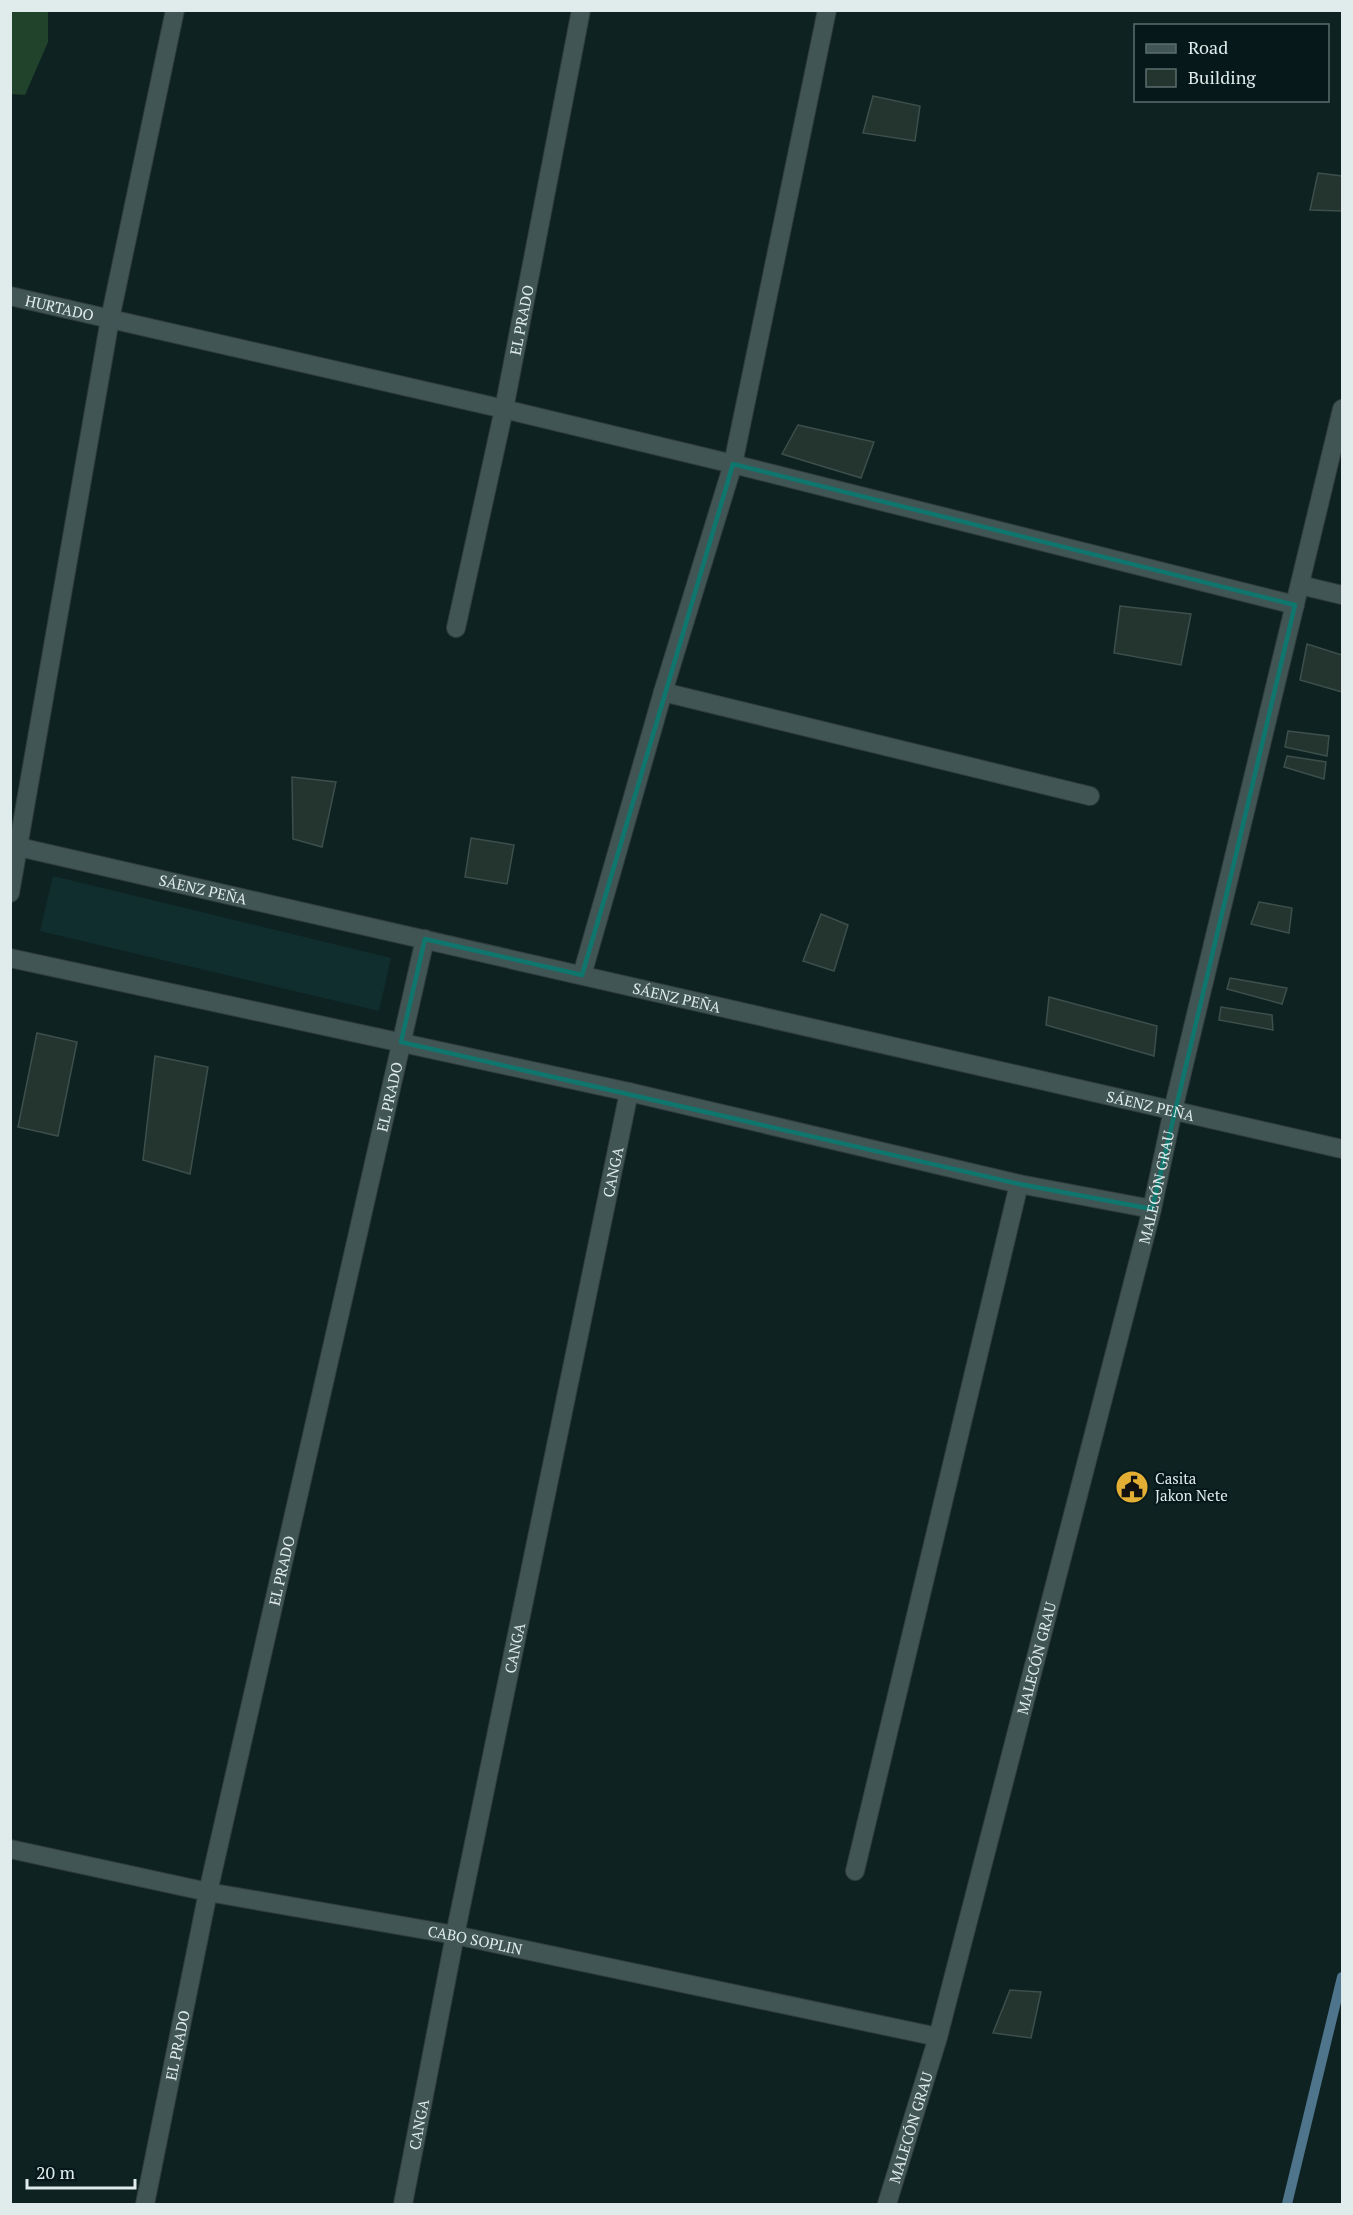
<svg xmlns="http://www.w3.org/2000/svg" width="1353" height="2215" font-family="'PT Serif',serif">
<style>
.built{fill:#112e2e}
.green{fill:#21432b}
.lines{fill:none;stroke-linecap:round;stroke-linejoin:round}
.stream{stroke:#4e758b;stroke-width:10}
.building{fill:#243530;stroke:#3d4f4a;stroke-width:1.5}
.street-casing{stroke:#313c3c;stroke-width:20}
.street{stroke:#415555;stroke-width:18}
.marked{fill:none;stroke:#0f766e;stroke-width:4.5;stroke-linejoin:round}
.labels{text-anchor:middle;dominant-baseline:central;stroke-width:4.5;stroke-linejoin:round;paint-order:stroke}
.street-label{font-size:15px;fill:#e0ecec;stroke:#061819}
.poi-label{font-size:15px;fill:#e0ecec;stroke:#061819;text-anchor:start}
</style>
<rect width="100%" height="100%" fill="#0f2222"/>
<polygon class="built" points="53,876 391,958 379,1011 40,931"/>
<polygon class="green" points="10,11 48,11 48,42 25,95 11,94"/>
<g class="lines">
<polyline class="stream" points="1287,2204 1342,1977"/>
</g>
<g class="building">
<polygon points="873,96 920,106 915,141 863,133"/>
<polygon points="1318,173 1342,176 1342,211 1310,210"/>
<polygon points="798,425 874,442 861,478 782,454"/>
<polygon points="1120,606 1191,614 1181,665 1114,653"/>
<polygon points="1307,644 1342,655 1342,692 1300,680"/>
<polygon points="1288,731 1329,736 1327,756 1285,747"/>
<polygon points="1287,756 1326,762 1324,779 1284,767"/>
<polygon points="292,777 336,782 322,847 293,839"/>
<polygon points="471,838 514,845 507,884 465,877"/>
<polygon points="1259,902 1292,908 1289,933 1251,924"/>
<polygon points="821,914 848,925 834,971 803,961"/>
<polygon points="1230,978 1287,988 1282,1004 1227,989"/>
<polygon points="1049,997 1157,1026 1154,1056 1046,1025"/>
<polygon points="1221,1007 1272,1015 1273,1030 1219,1020"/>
<polygon points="37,1033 77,1042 58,1136 18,1127"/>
<polygon points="155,1056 208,1067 190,1174 143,1160"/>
<polygon points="1010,1990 1041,1992 1031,2038 993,2033"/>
</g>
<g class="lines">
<defs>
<g id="street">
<path id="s1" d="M 10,296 L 504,409 L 733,464 L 1295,605"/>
<polyline points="1300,585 1342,595"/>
<path id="s2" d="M 456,628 L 504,409 L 581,10"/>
<polyline points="663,692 1090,796"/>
<path id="s3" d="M 10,845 L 1342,1149"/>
<polyline points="10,893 110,319 175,10"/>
<polyline points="10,958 629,1092 1019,1184 1152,1209"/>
<polyline points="582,975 663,692 733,464 827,10"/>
<path id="s4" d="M 10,1849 L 208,1892 L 455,1935 L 938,2037"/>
<polyline points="855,1871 1019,1184"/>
<path id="s5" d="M 145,2204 L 208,1892 L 425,939"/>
<path id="s6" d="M 403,2204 L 455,1935 L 629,1092"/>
<path id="s7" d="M 887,2204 L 938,2037 L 1152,1209 L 1173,1110 L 1342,409"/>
</g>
</defs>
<use href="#street" class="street-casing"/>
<use href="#street" class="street"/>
</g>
<path class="marked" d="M 733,464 L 1295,605 L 1152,1209 L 1019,1184 L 401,1042 L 425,939 L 582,975 Z"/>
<defs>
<symbol id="civic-disc" viewBox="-11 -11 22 22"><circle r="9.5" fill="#e2af34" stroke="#061819"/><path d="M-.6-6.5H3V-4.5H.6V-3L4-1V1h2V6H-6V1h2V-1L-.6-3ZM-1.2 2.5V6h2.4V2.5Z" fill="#111"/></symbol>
</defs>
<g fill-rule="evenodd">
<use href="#civic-disc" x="1113" y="1468" width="38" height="38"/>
</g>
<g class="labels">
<g class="street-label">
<text stroke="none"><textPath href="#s1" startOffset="51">HURTADO</textPath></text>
<text stroke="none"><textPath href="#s2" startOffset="315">EL PRADO</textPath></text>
<text stroke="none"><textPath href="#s3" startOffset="198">SÁENZ PEÑA</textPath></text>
<text stroke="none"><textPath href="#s3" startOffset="684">SÁENZ PEÑA</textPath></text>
<text stroke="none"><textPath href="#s5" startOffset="1134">EL PRADO</textPath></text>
<text stroke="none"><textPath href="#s3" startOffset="1170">SÁENZ PEÑA</textPath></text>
<text stroke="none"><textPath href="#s6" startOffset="1053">CANGA</textPath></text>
<text stroke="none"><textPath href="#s7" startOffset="1052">MALECÓN GRAU</textPath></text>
<text stroke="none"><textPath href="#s5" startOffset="648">EL PRADO</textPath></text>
<text stroke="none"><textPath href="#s6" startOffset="567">CANGA</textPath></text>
<text stroke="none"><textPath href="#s7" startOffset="566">MALECÓN GRAU</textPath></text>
<text stroke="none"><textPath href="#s4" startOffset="474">CABO SOPLIN</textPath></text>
<text stroke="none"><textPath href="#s5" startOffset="162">EL PRADO</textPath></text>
<text stroke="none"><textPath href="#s6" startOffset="81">CANGA</textPath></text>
<text stroke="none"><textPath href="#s7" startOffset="80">MALECÓN GRAU</textPath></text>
</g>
<g class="poi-label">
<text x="1155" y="1478">Casita<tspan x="1155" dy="17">Jakon Nete</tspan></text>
</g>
</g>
<rect width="1353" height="2215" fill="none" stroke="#e0ecec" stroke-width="24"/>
<rect x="1134" y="24" width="195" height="78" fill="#061819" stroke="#5d6d6d" stroke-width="1.5"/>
<rect x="1146" y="44" width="30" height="9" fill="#415555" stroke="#5d6d6d" stroke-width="1.5"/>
<text x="1188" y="54" font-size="18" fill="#e0ecec">Road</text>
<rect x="1146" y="69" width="30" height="18" fill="#243530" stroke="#5d6d6d" stroke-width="1.5"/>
<text x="1188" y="84" font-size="18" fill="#e0ecec">Building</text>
<path d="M27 2179v9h108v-9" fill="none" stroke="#e0ecec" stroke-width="3"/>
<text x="36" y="2179" font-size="18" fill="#e0ecec" stroke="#061819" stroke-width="4.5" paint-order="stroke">20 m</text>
</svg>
